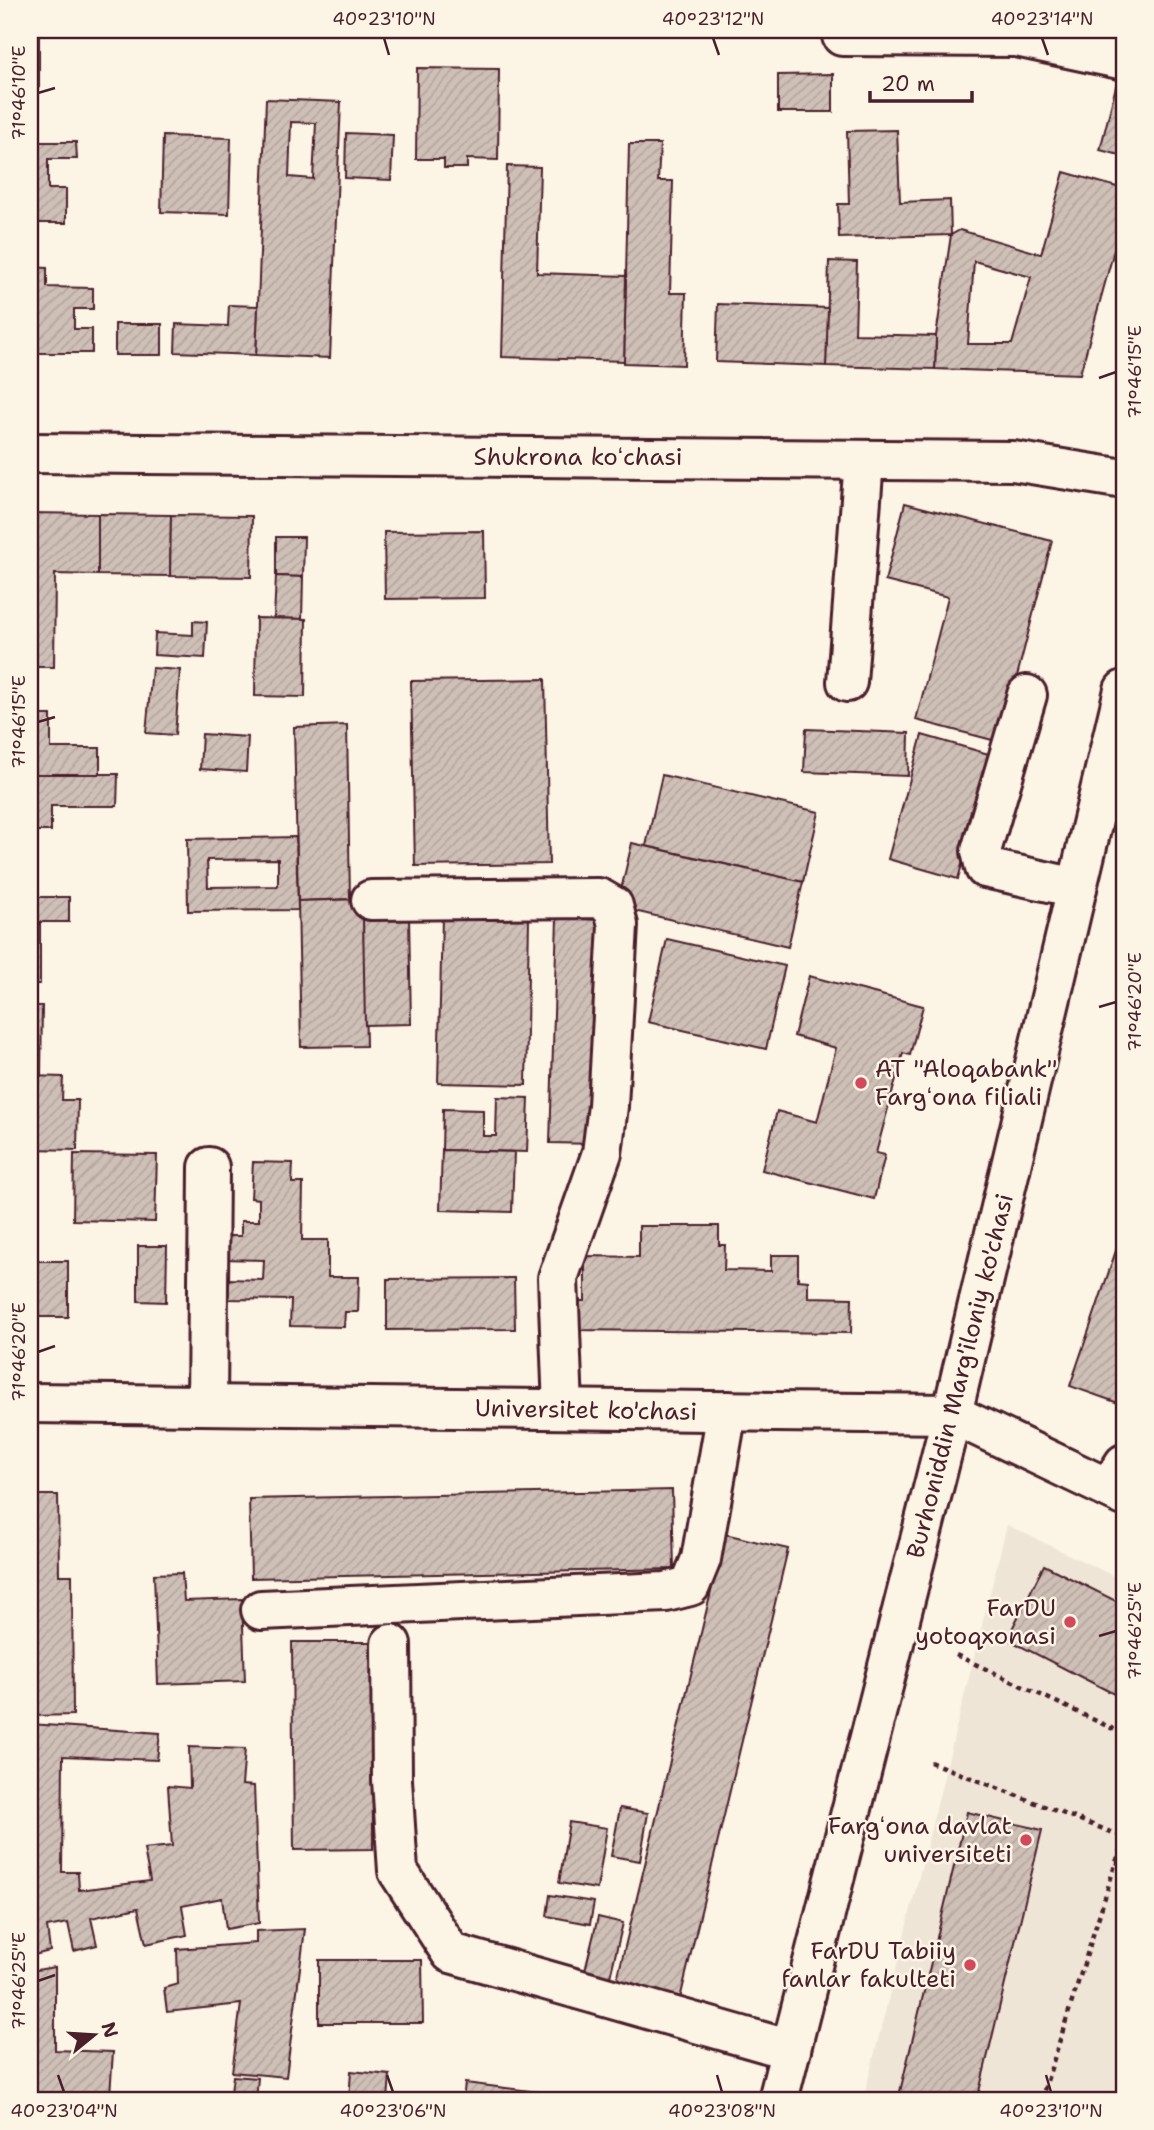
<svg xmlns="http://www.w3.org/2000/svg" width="1154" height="2130" font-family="'Shantell Sans',sans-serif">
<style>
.built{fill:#eee5d7}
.building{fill:url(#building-hatch);stroke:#4a1f2b;stroke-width:2;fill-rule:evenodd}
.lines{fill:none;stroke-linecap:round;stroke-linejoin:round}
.minor-casing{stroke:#4a1f2b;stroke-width:44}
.major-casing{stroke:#4a1f2b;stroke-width:44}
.path{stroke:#4a1f2b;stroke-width:4.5;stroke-dasharray:5 5;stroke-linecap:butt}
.minor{stroke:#fcf5e5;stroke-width:38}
.major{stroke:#fcf5e5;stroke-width:38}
.ticks{fill:none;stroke:#4a1f2b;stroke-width:2.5}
.poi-dot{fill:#d1495b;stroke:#fcf5e5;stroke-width:2.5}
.labels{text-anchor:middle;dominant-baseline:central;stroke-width:5;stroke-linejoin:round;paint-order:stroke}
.street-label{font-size:24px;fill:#4a1f2b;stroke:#fcf5e5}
.poi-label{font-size:24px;fill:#4a1f2b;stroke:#fcf5e5;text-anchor:end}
.neatline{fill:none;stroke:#4a1f2b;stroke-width:2.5}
.ticks-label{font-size:18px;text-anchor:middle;fill:#4a1f2b}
</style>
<defs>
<pattern id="building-hatch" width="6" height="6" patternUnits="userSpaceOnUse" patternTransform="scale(1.75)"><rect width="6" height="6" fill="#cfc0b7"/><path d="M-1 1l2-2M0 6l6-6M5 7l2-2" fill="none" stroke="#b3a59e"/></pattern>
</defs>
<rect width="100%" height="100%" fill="#fcf5e5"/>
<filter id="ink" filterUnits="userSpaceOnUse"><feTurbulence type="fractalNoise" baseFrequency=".0143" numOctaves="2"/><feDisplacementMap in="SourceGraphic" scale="14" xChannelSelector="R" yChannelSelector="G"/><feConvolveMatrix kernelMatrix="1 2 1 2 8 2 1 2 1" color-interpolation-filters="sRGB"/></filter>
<g filter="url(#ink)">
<polygon class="built" points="1007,1525 1124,1581 1124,2100 863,2100"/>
<g class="building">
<rect x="30" y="30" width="9" height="57"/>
<polygon points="417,68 499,69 498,160 467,159 467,168 444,168 444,159 416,159"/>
<polygon points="833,74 833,112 778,112 778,75"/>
<polygon points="1116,86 1124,89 1124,156 1100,150"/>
<path d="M 266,99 L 341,102 L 330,358 L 256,355 ZM 291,122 L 316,123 L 313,179 L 289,177 Z"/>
<polygon points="897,130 900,202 950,200 951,235 839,238 838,204 849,204 847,131"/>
<polygon points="346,133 393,135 391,180 345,178"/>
<polygon points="163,136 231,138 229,214 161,212"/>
<polygon points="30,142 76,142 77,159 48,159 48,189 66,189 66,223 30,223"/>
<polygon points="629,144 660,144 658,181 673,181 670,293 686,293 684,365 624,363"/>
<polygon points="507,166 540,167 537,273 626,276 624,361 502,357"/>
<path d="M 1064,172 L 1124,189 L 1124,214 L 1080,374 L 935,369 L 936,336 L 951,235 L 960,230 L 1041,254 ZM 974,261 L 1031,277 L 1012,344 L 968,344 Z"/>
<polygon points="829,261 857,262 855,334 936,336 935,369 826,366"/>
<polygon points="30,267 47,268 47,287 93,288 93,309 74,309 74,329 92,329 92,353 30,353"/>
<polygon points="718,304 828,308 826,366 716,362"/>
<polygon points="229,305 258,306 256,355 175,352 176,324 228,326"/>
<rect x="115" y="324" width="47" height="31"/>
<polygon points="905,503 1052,541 1000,742 916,720 948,597 885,581"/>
<polygon points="30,513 98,514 98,575 55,574 54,667 30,667"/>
<polygon points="98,514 171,515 170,576 98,575"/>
<polygon points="171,515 252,516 251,577 170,576"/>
<polygon points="484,531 485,598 385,599 384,532"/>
<polygon points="276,537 304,537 303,577 276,576"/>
<polygon points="276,576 303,577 302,619 274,618"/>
<polygon points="256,618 306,619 305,697 255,696"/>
<polygon points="193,621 207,622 205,658 154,655 155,633 193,635"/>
<polygon points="152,668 180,670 175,735 146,733"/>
<polygon points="545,679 549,864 415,866 411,681"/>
<polygon points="30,715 51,715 51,748 100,748 100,774 30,774"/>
<polygon points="347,725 350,899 298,901 294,727"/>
<polygon points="806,729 909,733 908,776 804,772"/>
<polygon points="202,734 248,737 246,772 200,769"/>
<polygon points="922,735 992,755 958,879 888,859"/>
<polygon points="30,774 118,774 117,806 51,806 51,831 30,831"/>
<polygon points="662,775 819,812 803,882 646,846"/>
<path d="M 296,837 L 298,910 L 188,911 L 187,839 ZM 278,859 L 278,886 L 208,887 L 207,860 Z"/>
<polygon points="632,843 803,882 788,947 617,907"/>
<polygon points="30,897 69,897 69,922 40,922 40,984 30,984"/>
<polygon points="363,899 366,1046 301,1047 298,901"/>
<polygon points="409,917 411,1024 365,1025 363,918"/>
<polygon points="442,918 529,919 526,1085 438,1083"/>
<polygon points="557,918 603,920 596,1144 550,1143"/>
<polygon points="667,939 785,966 766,1049 648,1022"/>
<polygon points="809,976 923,1006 910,1055 903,1053 876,1153 885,1155 874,1199 762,1170 777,1111 817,1122 836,1048 794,1036"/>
<polygon points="30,1006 42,1006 41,1076 30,1076"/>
<polygon points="30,1076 63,1077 62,1100 78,1100 77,1150 30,1149"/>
<polygon points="497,1097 529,1098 527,1152 442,1150 443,1109 483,1110 483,1136 496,1136"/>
<polygon points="442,1150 514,1152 512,1212 440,1210"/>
<polygon points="74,1154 157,1155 155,1222 73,1220"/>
<polygon points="253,1162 293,1163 292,1183 303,1183 302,1240 328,1240 328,1277 359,1277 358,1312 345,1312 344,1327 290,1326 291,1300 226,1299 227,1279 263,1280 264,1260 221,1259 222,1236 241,1236 241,1221 259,1221 259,1199 251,1198"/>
<polygon points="639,1226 719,1226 719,1245 725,1245 724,1270 771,1271 771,1255 798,1255 798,1280 808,1281 808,1297 852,1298 851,1333 573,1330 573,1301 585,1301 585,1256 639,1257"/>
<polygon points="1124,1227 1124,1405 1070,1386"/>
<polygon points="138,1246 167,1246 166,1302 138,1301"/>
<rect x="30" y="1261" width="38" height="56"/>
<polygon points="514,1278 515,1329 387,1330 387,1279"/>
<polygon points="672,1490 674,1569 251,1578 249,1499"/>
<polygon points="30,1495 58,1495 59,1575 72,1575 73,1715 30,1716"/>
<polygon points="725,1534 788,1549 679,2003 615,1988"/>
<polygon points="1044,1565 1124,1605 1124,1699 1007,1639"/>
<polygon points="182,1573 184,1601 242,1599 245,1681 158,1684 154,1574"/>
<polygon points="292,1642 372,1642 373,1849 294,1850"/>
<polygon points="30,1724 160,1733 157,1760 63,1756 62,1872 78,1872 79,1890 150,1881 144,1849 172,1846 168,1786 190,1788 189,1747 245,1749 242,1785 254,1786 259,1923 226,1929 222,1898 182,1906 187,1935 146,1944 138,1908 91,1918 97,1945 74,1951 68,1923 47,1927 50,1951 30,1956"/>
<polygon points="620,1808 648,1813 640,1861 611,1856"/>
<polygon points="967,1812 1042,1830 977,2100 898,2100"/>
<polygon points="569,1822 607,1828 597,1889 559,1883"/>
<polygon points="550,1895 594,1902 590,1924 547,1916"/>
<polygon points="598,1917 623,1923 608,1985 583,1979"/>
<polygon points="305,1929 286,2077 232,2072 241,2004 167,2012 164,1988 178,1984 177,1949 256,1943 256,1931"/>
<polygon points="319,1960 422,1960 423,2023 319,2023"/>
<polygon points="55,1967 55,2050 113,2052 110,2095 132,2095 132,2100 30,2100 30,1971"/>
<polygon points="351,2071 390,2075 388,2100 349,2100"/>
<polygon points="233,2076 258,2078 256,2100 230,2100"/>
<polygon points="465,2083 563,2095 562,2100 463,2100"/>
</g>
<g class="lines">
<defs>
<g id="minor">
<polyline points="842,36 1016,37 1124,60"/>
<polyline points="30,453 1013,461 1124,479"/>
<polyline points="847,682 864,460"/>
<polyline points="1027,695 981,851 985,868 1077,888"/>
<polyline points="371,900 599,898 613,906 618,925 608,1106 602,1153 558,1278 563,1409"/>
<polyline points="207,1405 209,1167"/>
<polyline points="1109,1488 1124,1464"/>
<polyline points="261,1610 666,1592 690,1586 701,1559 727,1411"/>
<polyline points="391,1644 392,1780 398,1871 451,1953 791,2050"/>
<polyline points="778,2100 952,1414 1124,690"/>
</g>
<polyline id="major" points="30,1403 952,1414 1124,1496"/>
</defs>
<use href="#minor" class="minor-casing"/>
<use href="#major" class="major-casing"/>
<g class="path">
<polyline points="956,1655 1124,1734"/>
<polyline points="930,1762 1124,1837"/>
<polyline points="1116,1862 1124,1865"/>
<polyline points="1041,2100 1116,1862 1124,1843"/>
</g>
<use href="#minor" class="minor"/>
<use href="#major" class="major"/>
</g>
</g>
<path class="ticks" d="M 384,38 L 389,55M 713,38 L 719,55M 1042,38 L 1048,55M 38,93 L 55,88M 1099,378 L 1116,372M 38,722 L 55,717M 1099,1007 L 1116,1002M 38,1352 L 55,1346M 1099,1636 L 1116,1631M 38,1981 L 55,1975M 58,2075 L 64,2092M 387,2075 L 393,2092M 717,2075 L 722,2092M 1046,2075 L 1051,2092"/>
<g class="poi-dot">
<circle cx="861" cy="1083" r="7"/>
<circle cx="1070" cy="1622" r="7"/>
<circle cx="1026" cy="1840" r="7"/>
<circle cx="970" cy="1965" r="7"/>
</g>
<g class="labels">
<g class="street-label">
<text x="578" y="457">Shukrona koʻchasi</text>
<text transform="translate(960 1376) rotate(-76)">Burhoniddin Marg'iloniy ko'chasi</text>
<text transform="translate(586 1410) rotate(1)">Universitet ko'chasi</text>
</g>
<g class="poi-label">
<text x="875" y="1069" text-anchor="start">AT "Aloqabank"<tspan x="875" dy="28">Fargʻona filiali</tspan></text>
<text x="1056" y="1608">FarDU<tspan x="1056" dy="28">yotoqxonasi</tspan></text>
<text x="1012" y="1826">Fargʻona davlat<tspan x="1012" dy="28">universiteti</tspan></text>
<text x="956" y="1951">FarDU Tabiiy<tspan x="956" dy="28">fanlar fakulteti</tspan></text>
</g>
</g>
<rect width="1154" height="2130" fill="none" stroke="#fcf5e5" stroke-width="77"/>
<g transform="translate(94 2035) rotate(72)" stroke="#fcf5e5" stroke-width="5" paint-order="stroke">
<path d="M0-5L12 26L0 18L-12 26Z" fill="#4a1f2b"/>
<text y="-10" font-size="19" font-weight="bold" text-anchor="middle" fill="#4a1f2b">N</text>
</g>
<path d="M870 91v10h102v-10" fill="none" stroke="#4a1f2b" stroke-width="3.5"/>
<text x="881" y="91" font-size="21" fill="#4a1f2b" stroke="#fcf5e5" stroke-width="5" paint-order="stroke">20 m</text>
<rect x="38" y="38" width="1078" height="2054" class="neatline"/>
<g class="ticks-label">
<text x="384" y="25">40°23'10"N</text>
<text x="713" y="25">40°23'12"N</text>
<text x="1042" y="25">40°23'14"N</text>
<text transform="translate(19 93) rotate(-90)" y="6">71°46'10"E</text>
<text transform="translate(1135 372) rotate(-90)" y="6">71°46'15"E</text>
<text transform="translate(19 722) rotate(-90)" y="6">71°46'15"E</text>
<text transform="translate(1135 1002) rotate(-90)" y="6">71°46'20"E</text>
<text transform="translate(19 1352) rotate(-90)" y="6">71°46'20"E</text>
<text transform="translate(1135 1631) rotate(-90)" y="6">71°46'25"E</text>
<text transform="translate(19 1981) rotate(-90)" y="6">71°46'25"E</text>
<text x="64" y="2117">40°23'04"N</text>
<text x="393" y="2117">40°23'06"N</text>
<text x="722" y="2117">40°23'08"N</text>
<text x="1051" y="2117">40°23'10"N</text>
</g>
</svg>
